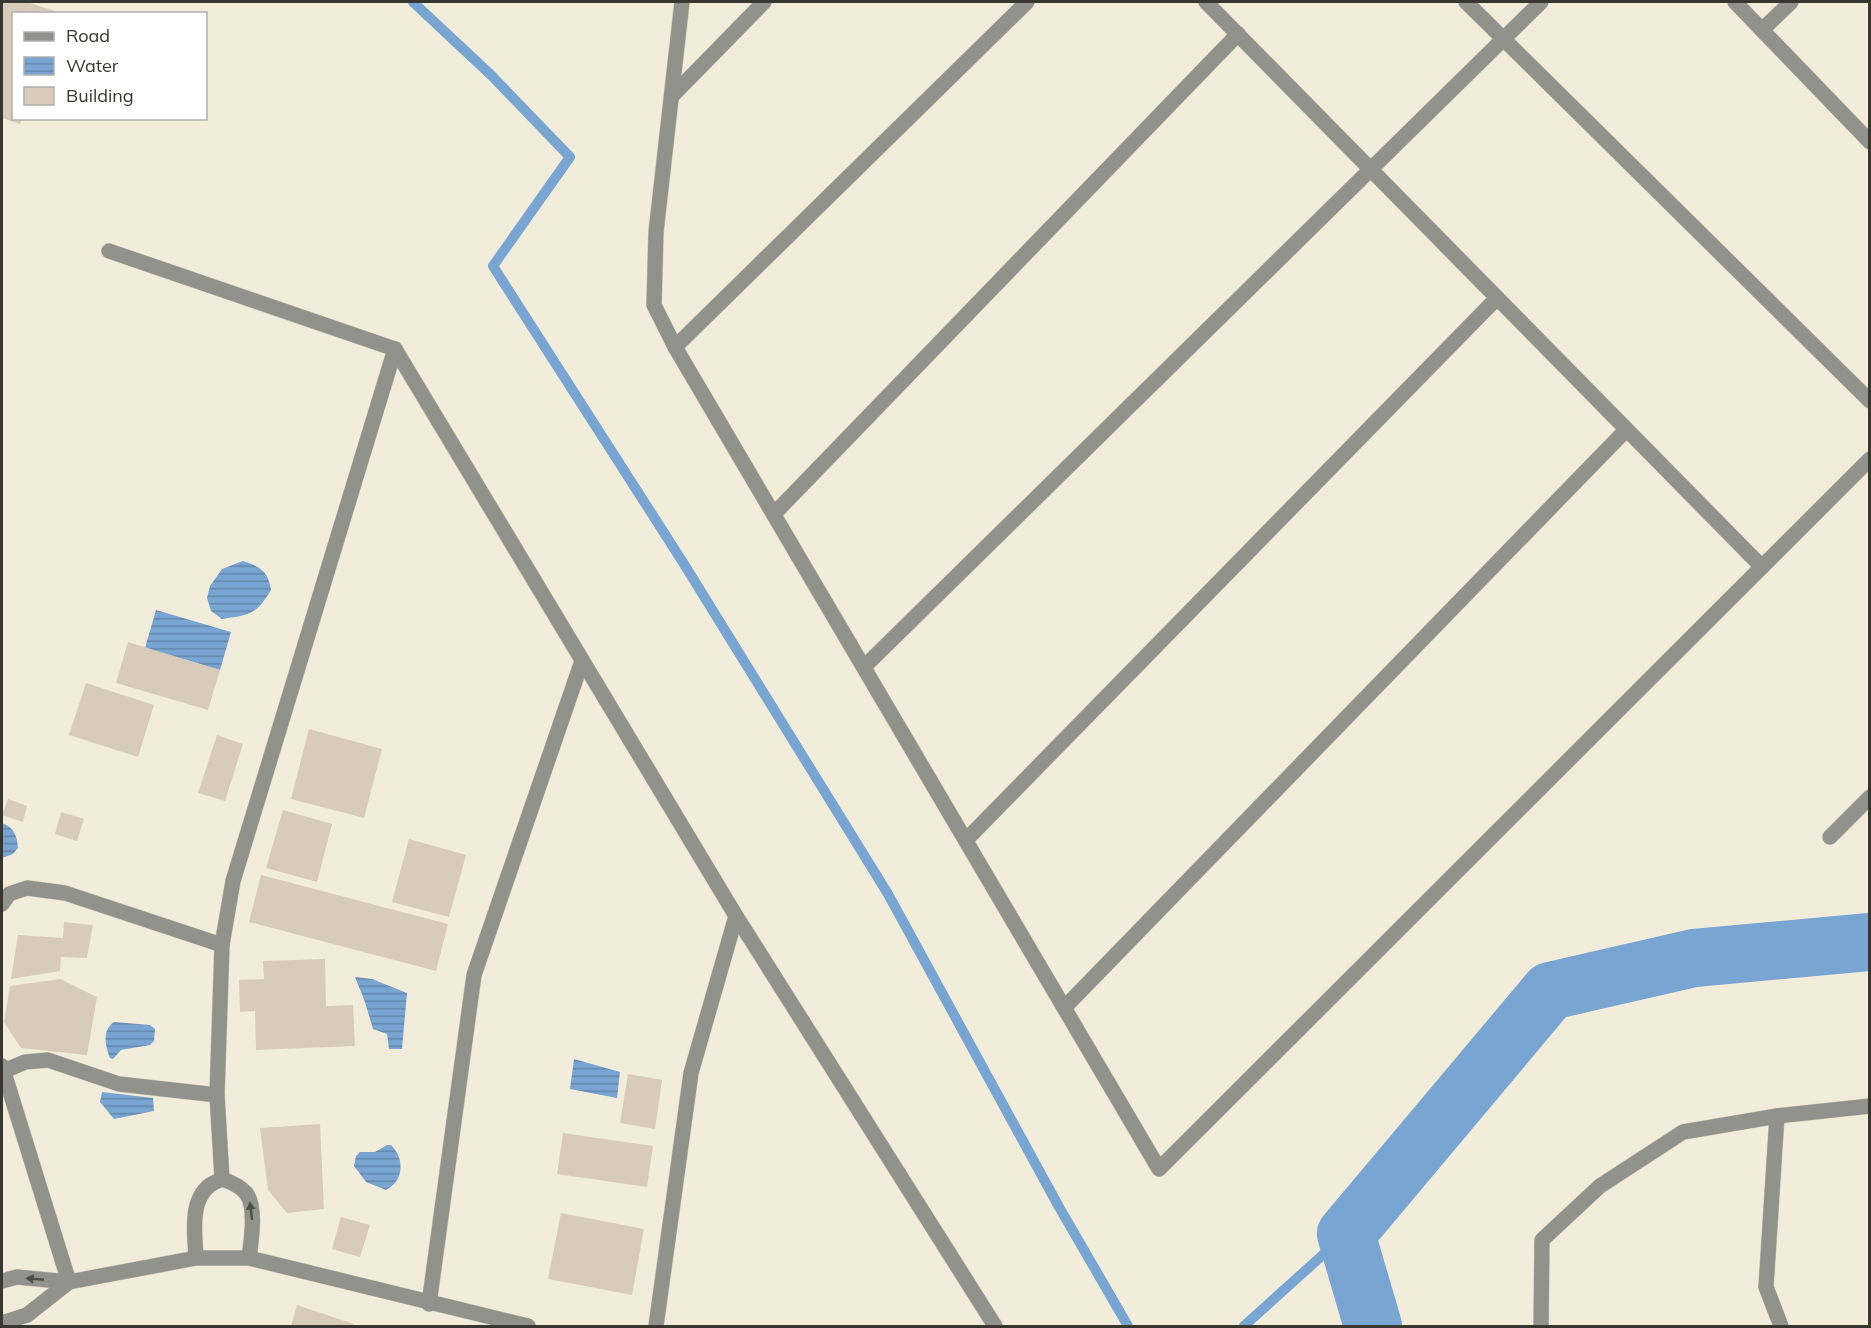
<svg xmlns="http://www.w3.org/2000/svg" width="1871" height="1328" font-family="Mulish,sans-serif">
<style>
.water{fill:url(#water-rules)}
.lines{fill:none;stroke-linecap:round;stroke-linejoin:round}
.stream{stroke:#78a5d2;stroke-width:10}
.river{stroke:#78a5d2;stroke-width:58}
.building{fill:#d9cbbc}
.minor-casing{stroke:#cdc9b8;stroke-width:16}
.minor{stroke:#90928b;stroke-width:15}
.oneway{fill:#4e4e46}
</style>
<defs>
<pattern id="water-rules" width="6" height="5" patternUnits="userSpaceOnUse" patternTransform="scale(1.5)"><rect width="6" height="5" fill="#78a5d2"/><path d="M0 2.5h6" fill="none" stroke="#6387ab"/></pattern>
</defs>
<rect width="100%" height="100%" fill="#f2edda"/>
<g class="water">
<path d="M 243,561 C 261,567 268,571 271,590 C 256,615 250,615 222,619 L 211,611 L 207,598 L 210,586 L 222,569 Z"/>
<polygon points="156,610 231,632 220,670 145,648"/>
<path d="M 2,823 C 14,827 17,836 18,848 L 13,854 L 2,858 Z"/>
<polygon points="355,977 372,979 407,993 402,1049 389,1049 387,1034 373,1029 365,1002"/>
<path d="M 114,1022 L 150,1025 L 155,1029 L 154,1041 L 150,1045 L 121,1050 L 113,1059 L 110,1058 C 105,1045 102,1030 114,1022 Z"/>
<polygon points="574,1059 620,1072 617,1098 570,1089"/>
<polygon points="102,1092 153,1098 154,1111 114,1119 100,1102"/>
<path d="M 387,1145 L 391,1145 C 405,1159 404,1181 386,1190 L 366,1182 L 354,1166 L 356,1156 L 360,1152 L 375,1152 Z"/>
</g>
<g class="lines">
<g class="stream">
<polyline points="413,2 491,75 570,157 493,266 684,564 888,894 1059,1207 1128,1326"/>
<polyline points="1244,1326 1346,1234"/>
</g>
<polyline class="river" points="1373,1326 1346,1234 1550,991 1694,958 1870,942"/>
</g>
<g class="building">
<polygon points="2,2 27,2 61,13 14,14 14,118 22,118 20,124 2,118"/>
<polygon points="128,642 220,670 208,710 116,683"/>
<polygon points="86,683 154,705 138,757 69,735"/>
<polygon points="309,729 382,749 364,818 291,799"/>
<polygon points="217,735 243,744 225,801 198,793"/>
<polygon points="8,799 27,806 23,822 2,815"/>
<polygon points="283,810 332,824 317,882 266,868"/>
<polygon points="61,812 84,819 77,841 55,834"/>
<polygon points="409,839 466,855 449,917 392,902"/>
<polygon points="261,875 448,924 436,971 249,922"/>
<polygon points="64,922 93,925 87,958 61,957 60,971 11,979 18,935 63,938"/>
<polygon points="325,959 326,1006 353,1005 355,1046 256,1050 255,1011 240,1012 239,980 264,979 263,961"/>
<polygon points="60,979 97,997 87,1055 21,1048 4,1022 10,986"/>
<polygon points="628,1074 662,1080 655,1129 620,1123"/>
<polygon points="320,1124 324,1209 287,1213 268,1190 260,1128"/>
<polygon points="563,1133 653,1146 647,1187 557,1174"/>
<polygon points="561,1213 644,1229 632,1295 548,1279"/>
<polygon points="341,1217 370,1225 360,1257 332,1249"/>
<polygon points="297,1305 354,1324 353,1326 291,1326"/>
</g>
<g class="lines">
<defs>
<g id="minor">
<polyline points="682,2 656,232 654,305 675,347 1159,1169 1870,459"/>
<polyline points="1206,2 1762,567"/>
<polyline points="1466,2 1870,401"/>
<polyline points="1735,2 1870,142"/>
<polyline points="1762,30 1791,2"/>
<polyline points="672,96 764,2"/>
<polyline points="109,251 395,349 736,916 995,1326"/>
<polyline points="675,347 1027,2"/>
<polyline points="774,514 1238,34"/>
<polyline points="864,667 1541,2"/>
<polyline points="1830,837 1870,797"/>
<polyline points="966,840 1497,298"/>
<polyline points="2,904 9,894 27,888 65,893 222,945"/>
<polyline points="1065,1007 1626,430"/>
<polyline points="2,1066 69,1282"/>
<polyline points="4,1071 25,1062 48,1060 119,1084 217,1095"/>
<polyline points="1777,1116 1766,1287 1781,1326"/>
<polyline points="222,1179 217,1095 222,945 233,881 395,349"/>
<path d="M 222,1179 C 231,1182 240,1186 246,1193 C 257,1207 251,1242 249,1258"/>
<path d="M 196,1258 C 195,1235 189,1201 210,1185 C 213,1183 218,1181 222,1179"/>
<polyline points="2,1281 17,1277 69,1282 196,1258 249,1258 528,1326"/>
<polyline points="429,1304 474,975 582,661"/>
<polyline points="2,1323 27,1315 69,1282"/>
<polyline points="656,1326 691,1073 736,916"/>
<polyline points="1541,1326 1542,1240 1600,1186 1683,1132 1777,1116 1870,1106"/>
</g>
</defs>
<use href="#minor" class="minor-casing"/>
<use href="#minor" class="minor"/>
</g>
<defs><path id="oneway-solid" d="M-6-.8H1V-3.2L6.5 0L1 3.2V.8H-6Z" transform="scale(1.5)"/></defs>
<g class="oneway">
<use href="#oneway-solid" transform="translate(251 1211) rotate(-97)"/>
<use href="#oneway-solid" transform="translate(35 1279) rotate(-175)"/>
</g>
<rect width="1871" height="1328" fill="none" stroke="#38372f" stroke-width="6"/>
<rect x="12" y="12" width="195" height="108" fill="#ffffff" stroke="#afafac" stroke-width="1.5"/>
<rect x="24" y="32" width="30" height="9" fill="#90928b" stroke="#afafac" stroke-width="1.5"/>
<text x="66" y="42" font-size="18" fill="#38372f">Road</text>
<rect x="24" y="57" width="30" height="18" fill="url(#water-rules)" stroke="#afafac" stroke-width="1.5"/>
<text x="66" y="72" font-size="18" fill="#38372f">Water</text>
<rect x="24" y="87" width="30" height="18" fill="#d9cbbc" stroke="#afafac" stroke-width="1.5"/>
<text x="66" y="102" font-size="18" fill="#38372f">Building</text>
</svg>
